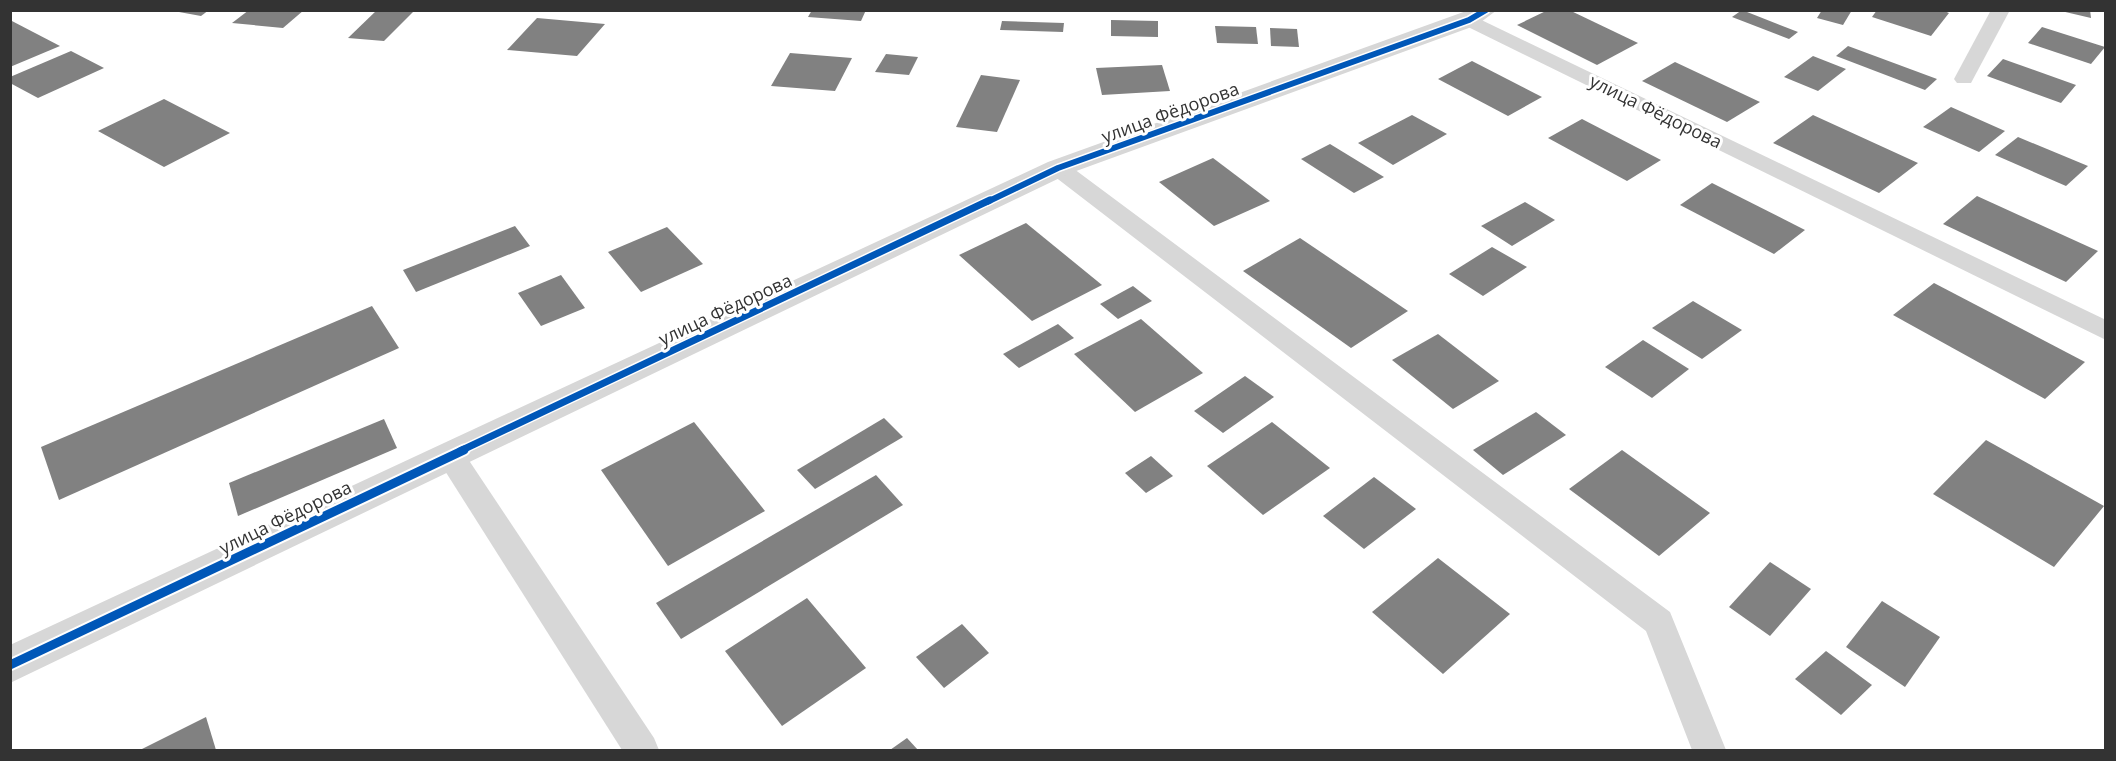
<svg xmlns="http://www.w3.org/2000/svg" width="2116" height="761" font-family="'Open Sans',sans-serif">
<style>
.building{fill:#818181}
.lines{fill:none;stroke-linecap:round;stroke-linejoin:round}
.lane{fill:#d7d7d7;fill-rule:evenodd}
.street{fill:#d7d7d7;fill-rule:evenodd}
.cycleway-far2-casing{stroke:#fff;stroke-width:9}
.cycleway-far1-casing{stroke:#fff;stroke-width:10}
.cycleway-casing{stroke:#fff;stroke-width:13}
.cycleway-far2{stroke:#0057b8;stroke-width:6}
.cycleway-far1{stroke:#0057b8;stroke-width:7}
.cycleway{stroke:#0057b8;stroke-width:9}
.labels{text-anchor:middle;dominant-baseline:central;stroke-width:6;stroke-linejoin:round;paint-order:stroke}
.street-label{font-size:18px;fill:#333;stroke:#fff}
</style>
<rect width="100%" height="100%" fill="#fff"/>
<g class="building">
<polygon points="168,10 209,10 201,16"/>
<polygon points="249,10 304,10 283,28 232,23"/>
<polygon points="377,10 415,10 384,41 348,38"/>
<polygon points="812,10 866,10 861,21 808,17"/>
<polygon points="1548,10 1569,10 1638,43 1597,65 1517,25"/>
<polygon points="1742,10 1798,32 1789,39 1732,17"/>
<polygon points="1822,10 1852,10 1843,25 1817,18"/>
<polygon points="1877,10 1942,10 1949,13 1931,36 1872,17"/>
<polygon points="2061,10 2090,10 2091,18 2061,11"/>
<polygon points="537,18 605,24 577,56 507,50"/>
<polygon points="10,20 60,46 10,67"/>
<polygon points="1111,20 1158,21 1158,37 1111,36"/>
<polygon points="1002,21 1064,23 1063,32 1000,30"/>
<polygon points="1215,26 1256,27 1258,44 1217,43"/>
<polygon points="2042,27 2105,47 2091,64 2028,43"/>
<polygon points="1270,28 1297,29 1299,47 1271,46"/>
<polygon points="1848,46 1937,79 1925,90 1836,56"/>
<polygon points="71,51 104,68 38,98 10,83 10,77"/>
<polygon points="790,53 852,58 835,91 771,86"/>
<polygon points="886,54 918,57 909,75 875,72"/>
<polygon points="1813,56 1846,69 1818,91 1784,77"/>
<polygon points="2003,59 2076,85 2061,103 1987,76"/>
<polygon points="1472,61 1542,97 1508,116 1438,79"/>
<polygon points="1675,62 1760,102 1727,122 1642,81"/>
<polygon points="1162,65 1170,91 1102,95 1096,68"/>
<polygon points="981,75 1020,80 997,132 956,127"/>
<polygon points="164,99 230,133 164,167 98,131"/>
<polygon points="1951,107 2005,131 1979,152 1923,127"/>
<polygon points="1412,115 1447,134 1393,165 1358,143"/>
<polygon points="1813,115 1918,163 1879,193 1773,143"/>
<polygon points="1582,119 1661,160 1627,181 1548,138"/>
<polygon points="2018,137 2088,166 2066,186 1995,155"/>
<polygon points="1330,144 1384,177 1354,193 1301,159"/>
<polygon points="1213,158 1270,201 1214,226 1159,182"/>
<polygon points="1712,183 1805,230 1774,254 1680,205"/>
<polygon points="1977,196 2098,251 2066,282 1943,224"/>
<polygon points="1525,202 1555,220 1512,246 1481,226"/>
<polygon points="1026,223 1102,285 1032,321 959,255"/>
<polygon points="515,226 530,246 416,292 403,270"/>
<polygon points="667,227 703,264 641,292 608,252"/>
<polygon points="1300,238 1408,311 1351,348 1243,271"/>
<polygon points="1492,247 1527,267 1483,296 1449,274"/>
<polygon points="561,275 585,308 541,326 518,293"/>
<polygon points="1934,283 2085,362 2045,399 1893,315"/>
<polygon points="1133,286 1152,301 1118,319 1100,304"/>
<polygon points="1693,301 1742,330 1702,359 1652,328"/>
<polygon points="372,306 399,348 59,500 41,447"/>
<polygon points="1141,319 1203,373 1135,412 1074,354"/>
<polygon points="1058,324 1074,338 1019,368 1003,354"/>
<polygon points="1438,334 1499,381 1453,409 1392,360"/>
<polygon points="1643,340 1689,369 1652,398 1605,367"/>
<polygon points="1245,376 1274,397 1223,433 1194,411"/>
<polygon points="1536,412 1566,435 1503,475 1473,450"/>
<polygon points="884,418 903,437 815,489 797,470"/>
<polygon points="384,419 397,448 238,516 229,483"/>
<polygon points="694,422 765,511 668,566 601,470"/>
<polygon points="1272,422 1330,468 1263,515 1207,466"/>
<polygon points="1986,440 2104,506 2054,567 1933,494"/>
<polygon points="1622,450 1710,513 1659,556 1569,489"/>
<polygon points="1151,456 1173,476 1146,493 1125,473"/>
<polygon points="876,475 903,505 681,639 656,603"/>
<polygon points="1374,477 1416,509 1364,549 1323,516"/>
<polygon points="1438,558 1510,614 1443,674 1372,612"/>
<polygon points="1770,562 1811,589 1770,636 1729,607"/>
<polygon points="807,598 866,668 782,726 725,651"/>
<polygon points="1882,601 1940,637 1905,687 1846,647"/>
<polygon points="962,624 989,653 944,688 916,657"/>
<polygon points="1826,651 1872,685 1841,715 1795,679"/>
<polygon points="206,717 216,750 140,750"/>
<polygon points="907,738 918,750 890,750"/>
</g>
<g class="lines">
<g class="lane">
<polygon points="1991,10 2010,10 1971,83 1957,83 1954,79"/>
<polygon points="1469,14 2106,320 2106,340 1462,24 1460,20 1462,16"/>
<polygon points="1058,161 1066,163 1670,612 1726,750 1692,750 1646,631 1050,173 1047,168 1050,163"/>
<polygon points="450,444 460,447 654,738 659,750 622,750 440,463 436,455 440,447"/>
</g>
<polygon class="street" points="1469,10 1497,10 1477,25 1068,174 10,683 10,645 1048,162"/>
<defs>
<polyline id="cycleway-far2" points="987,202 1058,168 1469,20 1486,10"/>
<polyline id="cycleway-far1" points="460,451 990,200"/>
<polyline id="cycleway" points="10,665 464,450"/>
</defs>
<use href="#cycleway-far2" class="cycleway-far2-casing"/>
<use href="#cycleway-far1" class="cycleway-far1-casing"/>
<use href="#cycleway" class="cycleway-casing"/>
<use href="#cycleway-far2" class="cycleway-far2"/>
<use href="#cycleway-far1" class="cycleway-far1"/>
<use href="#cycleway" class="cycleway"/>
</g>
<g class="labels">
<g class="street-label">
<text transform="translate(1656 111) rotate(26)">улица Фёдорова</text>
<text transform="translate(1170 112) rotate(-20)">улица Фёдорова</text>
<text transform="translate(725 309) rotate(-25)">улица Фёдорова</text>
<text transform="translate(285 517) rotate(-26)">улица Фёдорова</text>
</g>
</g>
<rect width="2116" height="761" fill="none" stroke="#333333" stroke-width="24"/>
</svg>
